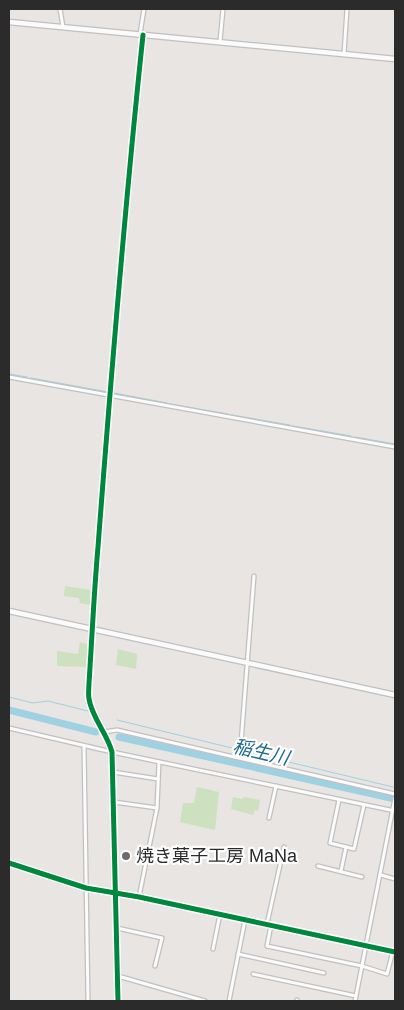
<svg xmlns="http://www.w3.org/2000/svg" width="404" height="1010" font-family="Helvetica,'Noto Sans JP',sans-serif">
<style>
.green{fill:#cde0bf}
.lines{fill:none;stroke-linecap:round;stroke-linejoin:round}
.stream{stroke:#9ed1e1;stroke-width:1}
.river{stroke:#9ed1e1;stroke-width:7}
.minor-casing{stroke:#c1c0c0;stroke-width:5.5}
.tertiary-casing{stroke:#c1c0c0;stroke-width:7}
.minor{stroke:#fcfbfb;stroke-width:3}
.tertiary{stroke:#fcfbfb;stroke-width:4.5}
.cycleway-casing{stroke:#fff;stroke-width:8}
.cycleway{stroke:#00873e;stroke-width:5}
.poi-dot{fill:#6d6c6b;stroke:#fff;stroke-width:2}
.labels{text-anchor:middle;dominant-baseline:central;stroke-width:4.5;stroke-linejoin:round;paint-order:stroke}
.poi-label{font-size:18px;fill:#2b2b2b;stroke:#fff;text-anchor:start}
.water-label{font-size:19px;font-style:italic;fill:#1d6a8c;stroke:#fff}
</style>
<rect width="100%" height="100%" fill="#e8e5e2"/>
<g class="green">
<polygon points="65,586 91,590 90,605 80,603 79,598 64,596"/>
<polygon points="80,642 89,645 86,667 57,666 57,651 78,654"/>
<polygon points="118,649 137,654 136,669 116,665"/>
<polygon points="197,787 219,792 215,830 180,822 183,803 194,803"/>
<polygon points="233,797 242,799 244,797 260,800 258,811 255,810 253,815 231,809"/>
</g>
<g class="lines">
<g class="stream">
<polyline points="9,374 27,377"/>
<polyline points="31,378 108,392"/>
<polyline points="114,393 167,403"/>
<polyline points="170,404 228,414"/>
<polyline points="232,415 290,425"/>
<polyline points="293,426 351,436"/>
<polyline points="355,437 395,444"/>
<polyline points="9,697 33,703 48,701 88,711"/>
<polyline points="117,720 240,750"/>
<polyline points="247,752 393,787"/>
</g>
<g class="river">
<polyline points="9,710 96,732"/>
<polyline points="119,737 395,799"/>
</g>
<defs>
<g id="minor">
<polyline points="60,9 63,27"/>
<polyline points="140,34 144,9"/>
<polyline points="220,41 223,9"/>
<polyline points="344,54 347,9"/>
<polyline points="9,377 395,447"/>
<polyline points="9,728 112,752 395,811"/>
<polyline points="104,732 117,730 395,794"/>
<polyline points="241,743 254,576"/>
<polyline points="84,746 88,1001"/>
<polyline points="113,772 158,779"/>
<polyline points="339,800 330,843 354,849 364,805"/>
<polyline points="114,802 157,808"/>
<polyline points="269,818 276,786"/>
<polyline points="9,863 86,888 139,897 395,952"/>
<polyline points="318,866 362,877"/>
<polyline points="341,871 346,847"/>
<polyline points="381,875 395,879"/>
<polyline points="139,897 157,808 159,762"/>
<polyline points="267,924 284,847"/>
<polyline points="271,925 267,946 362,966 387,974 393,951"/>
<polyline points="117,928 162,938 155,966"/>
<polyline points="213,949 220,914"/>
<polyline points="238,954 324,973"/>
<polyline points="253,974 356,996"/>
<polyline points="118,976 205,1001"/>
<path d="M 118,1001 L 112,752 C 107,733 92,718 89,699 C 88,694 89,688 89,683 L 97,549 L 125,221"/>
<polyline points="229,1001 245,920"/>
<polyline points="297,1001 297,1000"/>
<polyline points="355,1001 395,798"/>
</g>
<g id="tertiary">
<polyline points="9,22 395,59"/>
<polyline points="125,221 143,35"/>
<polyline points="9,611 395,695"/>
</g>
</defs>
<use href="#minor" class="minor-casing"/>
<use href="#tertiary" class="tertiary-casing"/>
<use href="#minor" class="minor"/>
<use href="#tertiary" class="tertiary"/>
<defs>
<g id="cycleway">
<polyline points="9,863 86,888 139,897 395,952"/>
<path d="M 118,1001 L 112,752 C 107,733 92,718 89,699 C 88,694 89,688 89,683 C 92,638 94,592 98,547 C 111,376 125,205 143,35"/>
</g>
</defs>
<use href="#cycleway" class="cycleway-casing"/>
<use href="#cycleway" class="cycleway"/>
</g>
<circle class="poi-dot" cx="126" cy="856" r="5"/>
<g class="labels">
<g class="poi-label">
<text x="136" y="856">焼き菓子工房 MaNa</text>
</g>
<g class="water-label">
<text transform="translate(261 752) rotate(13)">稲生川</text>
</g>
</g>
<rect width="404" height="1010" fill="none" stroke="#2b2b2b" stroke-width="20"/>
</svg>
